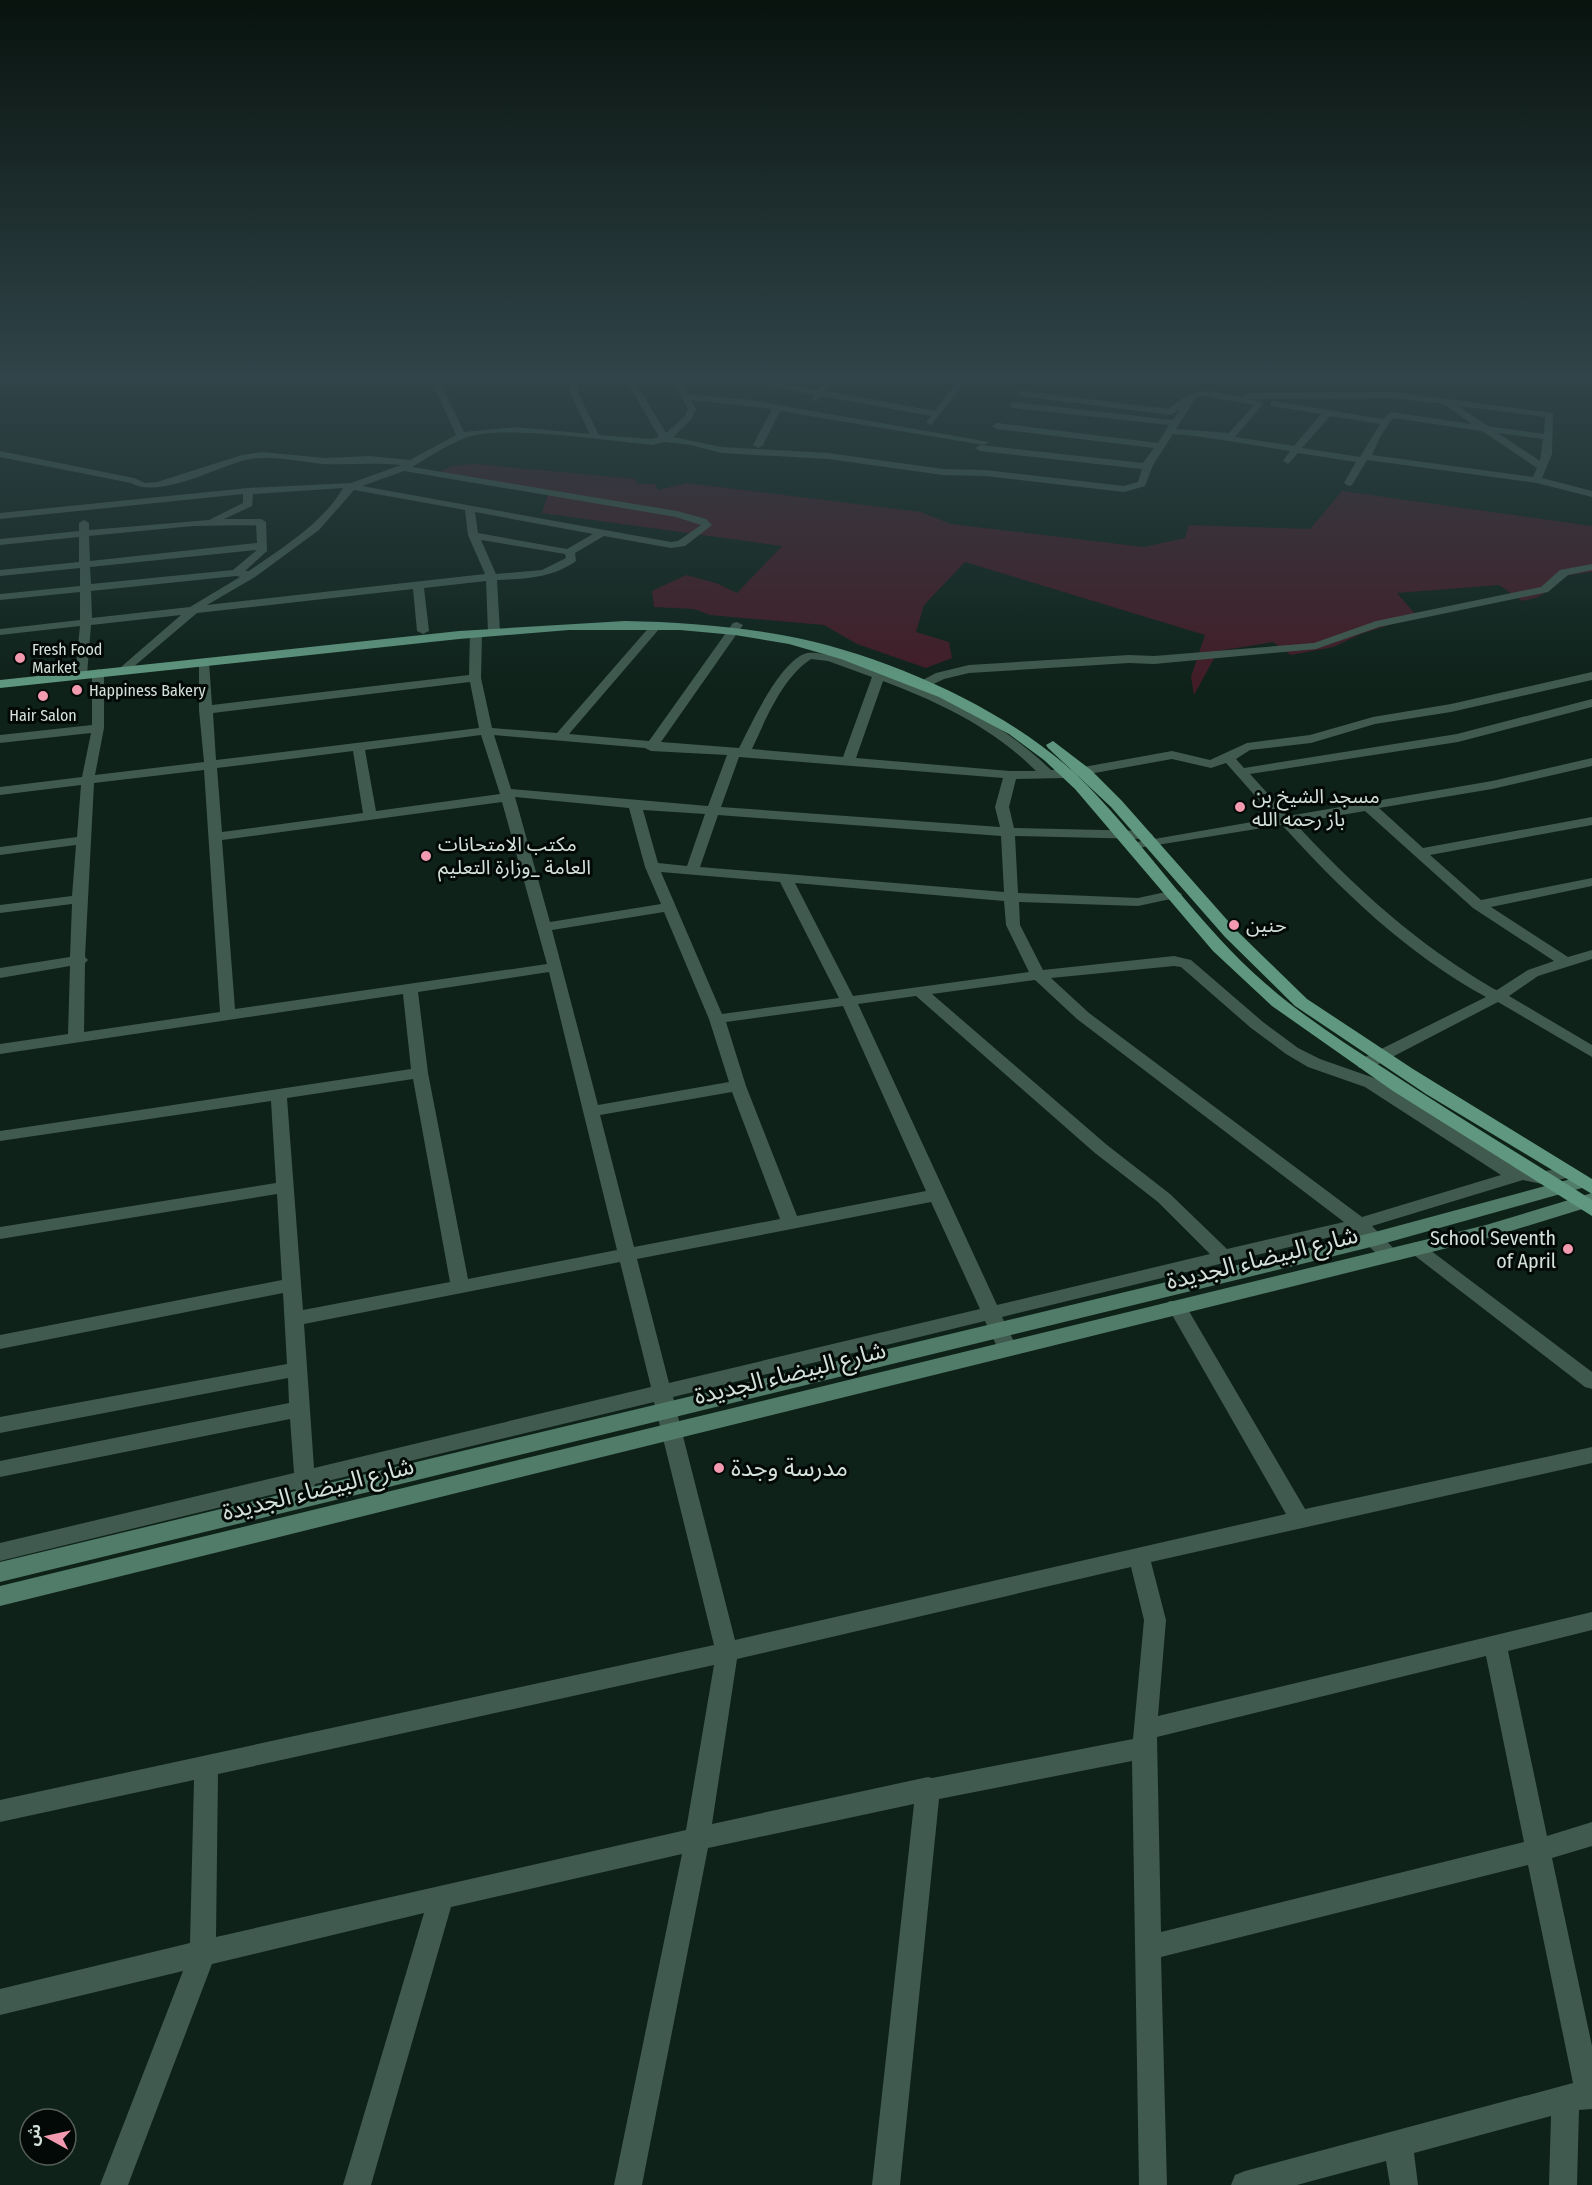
<svg xmlns="http://www.w3.org/2000/svg" width="1592" height="2185" font-family="'Fira Sans Condensed','Noto Sans Arabic',sans-serif">
<style>
.green{fill:#421c27}
.lines{fill:none;stroke-linecap:round;stroke-linejoin:round}
.street{fill:#405a4f;fill-rule:evenodd}
.secondary{fill:#527c6a;fill-rule:evenodd}
.primary{fill:#5f9780;fill-rule:evenodd}
.poi-dot{fill:#f29ab0;stroke:#030906;stroke-width:2}
.labels{text-anchor:middle;dominant-baseline:central;stroke-width:6;stroke-linejoin:round;paint-order:stroke}
.far-poi-label{font-size:16px;fill:#d4e1db;stroke:#030906;text-anchor:start}
.poi-label{font-size:20px;fill:#d4e1db;stroke:#030906;text-anchor:start}
.near-street-label{font-size:24px;fill:#d4e1db;stroke:#030906}
.near-poi-label{font-size:24px;fill:#d4e1db;stroke:#030906;text-anchor:start}
</style>
<rect width="100%" height="100%" fill="#0e221a"/>
<path class="green" d="M 474,464 L 635,479 L 638,484 L 655,484 L 658,490 L 687,483 L 921,512 L 951,524 L 1144,547 L 1185,538 L 1189,525 L 1310,529 L 1342,491 L 1592,526 L 1592,572 L 1554,577 C 1548,596 1540,597 1522,601 L 1499,585 L 1397,593 L 1417,616 L 1361,634 L 1333,647 L 1291,655 L 1273,642 L 1218,651 L 1194,695 L 1191,677 L 1205,635 L 965,562 L 924,605 L 916,632 L 949,642 L 952,658 L 926,668 L 857,644 L 824,625 L 710,615 L 694,609 L 654,607 L 652,591 L 686,575 L 716,583 L 737,593 L 782,546 L 542,513 L 549,491 L 431,476 L 452,466 Z"/>
<g class="lines">
<g class="street">
<path d="M 431,380 L 439,380 L 464,432 L 515,427 L 590,434 L 570,393 L 569,380 L 577,380 L 578,393 L 599,435 L 652,439 L 659,437 L 626,380 L 634,380 L 666,433 L 684,417 L 688,409 L 672,380 L 680,380 L 688,394 L 751,400 L 989,442 L 984,445 L 780,411 L 763,445 L 758,448 L 753,445 L 772,409 L 691,400 L 696,409 L 691,420 L 673,437 L 721,447 L 828,453 L 943,469 L 985,470 L 1124,486 L 1138,482 L 1142,469 L 980,451 L 975,448 L 980,445 L 1143,463 L 1154,448 L 997,429 L 992,426 L 997,423 L 1158,443 L 1169,425 L 1013,408 L 1009,405 L 1013,402 L 1173,420 L 1180,409 L 1171,415 L 1019,396 L 1018,394 L 1022,391 L 1169,409 C 1198,384 1206,391 1242,397 L 1246,393 L 1393,392 L 1553,413 L 1552,454 L 1542,478 L 1592,491 L 1592,497 L 1537,483 L 1367,460 L 1352,485 L 1349,486 L 1344,483 L 1356,462 L 1298,453 L 1288,464 L 1283,461 L 1290,451 C 1250,445 1213,437 1173,434 L 1153,465 L 1145,486 L 1124,492 L 985,476 L 943,475 L 828,459 L 721,453 L 691,445 L 665,442 L 652,445 C 610,441 500,424 465,438 C 447,445 429,457 412,467 L 677,511 L 706,519 L 712,525 L 685,546 L 671,548 L 604,536 L 575,553 L 576,561 C 552,578 526,579 497,580 L 500,632 L 494,635 L 488,632 L 486,581 L 424,588 L 429,631 L 423,634 L 417,631 L 413,589 L 197,613 L 125,674 L 121,673 L 121,667 L 181,615 L 91,625 L 87,675 L 81,679 L 75,675 L 80,626 L 0,635 L 0,629 L 80,620 L 80,592 L 0,600 L 0,594 L 80,586 L 80,568 L 0,576 L 0,570 L 79,562 L 79,537 L 0,545 L 0,539 L 79,531 L 79,523 L 84,520 L 89,523 L 89,530 L 209,520 L 243,503 L 243,494 L 0,519 L 0,513 L 248,488 L 351,483 L 401,465 C 375,462 349,465 323,464 C 298,462 270,454 245,460 C 215,468 159,499 131,483 L 0,457 L 0,451 L 134,478 L 145,483 L 157,482 L 242,455 L 262,452 L 325,458 L 370,456 L 410,460 L 456,435 ZM 1197,396 L 1203,396 L 1254,405 L 1229,433 L 1176,429 ZM 1393,398 L 1444,404 L 1472,424 L 1391,412 L 1383,419 L 1274,401 L 1271,402 L 1271,406 L 1321,414 L 1294,446 L 1235,437 L 1264,403 L 1250,399 ZM 1458,406 L 1545,417 L 1544,434 L 1488,426 ZM 1330,416 L 1380,424 L 1360,457 L 1302,448 ZM 1393,418 L 1482,431 L 1537,468 L 1533,477 L 1372,455 L 1381,435 ZM 1498,433 L 1543,439 L 1540,461 ZM 404,471 L 676,517 L 701,525 L 678,541 L 671,542 L 362,486 ZM 343,488 C 322,524 283,547 249,571 L 245,571 L 267,551 L 266,522 L 261,519 L 224,519 L 252,506 L 253,494 ZM 354,490 L 465,510 L 468,535 L 485,574 L 207,605 L 255,577 L 319,530 ZM 475,512 L 593,534 L 567,549 L 478,533 ZM 256,525 L 257,543 L 90,561 L 89,536 L 193,526 ZM 481,540 L 565,554 L 566,558 L 542,570 L 496,574 ZM 257,550 L 233,570 L 91,584 L 90,567 ZM 236,576 L 240,577 L 190,607 L 92,618 L 91,591 Z"/>
<polygon points="744,380 764,380 818,390 828,380 891,380 831,385 826,391 935,411 958,380 967,380 931,425 926,422 931,416 822,396 816,401 812,398 814,395"/>
<path d="M 1592,564 L 1592,570 L 1568,575 L 1548,592 L 1379,627 L 1316,649 L 1154,664 L 1129,663 L 969,673 L 944,679 L 923,689 C 971,708 1014,734 1051,770 L 1067,770 L 1172,751 L 1210,760 L 1247,743 L 1310,735 L 1373,717 L 1451,704 L 1592,672 L 1592,680 L 1451,712 L 1375,724 L 1311,743 L 1250,750 L 1236,759 L 1244,768 L 1457,734 L 1592,699 L 1592,707 L 1458,742 L 1250,774 L 1288,816 L 1492,781 L 1592,758 L 1592,766 L 1492,789 L 1379,808 L 1423,848 L 1592,817 L 1592,825 L 1430,855 L 1481,900 L 1592,878 L 1592,886 L 1491,907 L 1568,957 L 1592,950 L 1592,959 L 1538,976 L 1509,996 L 1592,1045 L 1592,1057 L 1498,1002 L 1371,1068 L 1359,1068 L 1357,1064 L 1359,1060 L 1486,997 C 1407,954 1342,891 1282,825 L 1132,849 L 1130,846 L 1137,842 L 1275,818 L 1226,763 L 1211,768 L 1172,759 L 1067,778 L 1016,779 L 1009,807 L 1014,828 L 1146,831 L 1153,835 L 1146,839 L 1015,836 L 1018,893 L 1138,898 L 1175,890 L 1182,894 L 1180,897 L 1138,906 L 1019,902 L 1020,925 L 1043,970 L 1174,956 L 1191,960 L 1263,1022 L 1298,1048 L 1320,1059 L 1377,1079 L 1513,1166 L 1542,1172 L 1568,1166 L 1574,1168 L 1577,1172 L 1574,1176 L 1542,1184 L 1523,1180 L 1372,1226 L 1399,1254 L 1396,1259 C 1380,1263 1366,1242 1355,1231 L 1002,1317 L 1017,1348 L 1014,1353 L 1007,1355 L 1000,1353 L 985,1321 L 673,1397 L 735,1640 L 1286,1514 L 1167,1306 L 1169,1301 L 1183,1301 L 1305,1509 L 1592,1447 L 1592,1463 L 1151,1562 L 1166,1620 L 1158,1716 L 1592,1612 L 1592,1630 L 1508,1651 L 1547,1836 L 1592,1822 L 1592,1846 L 1552,1858 L 1592,2046 L 1592,2109 L 1579,2110 L 1577,2185 L 1549,2185 L 1551,2116 L 1414,2153 L 1418,2185 L 1390,2185 L 1386,2161 L 1297,2185 L 1231,2185 L 1235,2175 L 1245,2171 L 1573,2083 L 1528,1865 L 1161,1957 L 1167,2185 L 1139,2185 L 1132,1761 L 939,1799 L 900,2185 L 872,2185 L 914,1804 L 708,1848 L 642,2185 L 614,2185 L 682,1854 L 451,1907 L 371,2185 L 343,2185 L 424,1913 L 212,1964 L 128,2185 L 100,2185 L 183,1971 L 0,2015 L 0,1989 L 190,1943 L 194,1780 L 0,1822 L 0,1800 L 714,1645 L 654,1402 L 315,1484 L 312,1494 L 305,1496 L 298,1494 L 295,1489 L 0,1561 L 0,1543 L 294,1473 L 290,1419 L 0,1477 L 0,1461 L 289,1403 L 288,1378 L 0,1433 L 0,1417 L 287,1364 L 283,1293 L 0,1349 L 0,1335 L 282,1280 L 277,1194 L 0,1239 L 0,1227 L 276,1183 L 271,1101 L 0,1141 L 0,1131 L 411,1069 L 403,994 L 0,1054 L 0,1044 L 68,1034 L 70,966 L 0,978 L 0,968 L 70,957 L 72,904 L 0,913 L 0,905 L 72,896 L 76,845 L 0,855 L 0,847 L 77,837 L 81,785 L 0,795 L 0,787 L 82,777 L 91,733 L 0,743 L 0,735 L 92,725 L 92,673 L 98,669 L 104,673 L 104,728 L 95,775 L 204,762 L 199,710 L 199,660 L 209,662 L 212,705 L 469,675 L 470,633 L 476,630 L 482,633 L 481,678 L 492,728 L 557,733 L 652,624 L 656,623 L 662,626 L 660,628 L 569,734 L 649,741 L 733,623 L 737,622 L 743,625 L 661,742 L 739,748 C 752,723 778,665 804,654 C 822,646 897,678 918,686 L 919,682 L 936,673 L 969,665 L 1129,655 L 1154,656 L 1314,643 L 1376,621 L 1541,587 L 1560,570 ZM 811,659 L 828,661 L 872,677 L 843,757 L 752,749 C 766,719 782,678 811,659 ZM 883,681 C 939,702 993,728 1036,771 L 1010,771 L 856,758 ZM 470,682 L 479,728 L 216,760 L 213,713 ZM 481,735 L 500,794 L 376,811 L 365,750 ZM 494,735 L 645,748 L 651,751 L 727,755 L 708,806 L 511,789 ZM 353,751 L 363,813 L 222,832 L 217,768 ZM 739,757 L 1003,778 L 995,807 L 1000,827 L 721,807 ZM 204,770 L 220,1012 L 84,1032 L 85,963 L 88,960 L 85,957 L 94,783 ZM 515,797 L 629,808 L 645,867 L 661,904 L 550,922 ZM 502,802 L 547,964 L 235,1009 L 222,840 ZM 643,810 L 705,814 L 687,866 L 658,863 ZM 1365,811 L 1473,908 L 1554,961 L 1528,970 L 1497,990 L 1494,989 C 1418,945 1354,887 1295,823 ZM 718,815 L 1001,836 L 1004,892 L 700,867 ZM 661,872 L 780,882 L 839,998 L 722,1014 ZM 795,883 L 1004,901 L 1006,925 L 1029,972 L 853,996 ZM 664,912 L 709,1019 L 729,1082 L 598,1105 L 552,930 ZM 1174,966 L 1181,967 L 1251,1028 L 1286,1054 L 1308,1067 L 1365,1087 L 1501,1175 L 1362,1217 L 1089,1013 L 1051,978 ZM 549,972 L 617,1250 L 468,1279 L 428,1073 L 418,992 ZM 1035,980 L 1077,1019 L 1344,1222 L 1227,1249 L 1170,1194 L 1107,1145 L 932,994 ZM 916,996 L 1095,1153 L 1158,1202 L 1210,1254 L 997,1305 L 858,1004 ZM 843,1006 L 926,1191 L 797,1216 L 746,1086 L 726,1022 ZM 413,1079 L 450,1282 L 303,1310 L 287,1098 ZM 732,1092 L 780,1219 L 634,1247 L 600,1115 ZM 931,1202 L 980,1309 L 669,1383 L 637,1259 ZM 620,1262 L 651,1387 L 314,1468 L 304,1324 ZM 1131,1567 L 1144,1620 L 1133,1739 L 932,1778 L 928,1777 L 712,1824 L 737,1659 ZM 1486,1656 L 1524,1842 L 1161,1932 L 1157,1737 ZM 714,1665 L 686,1830 L 216,1937 L 218,1774 Z"/>
<polygon points="1416,1242 1422,1244 1592,1372 1592,1389 1585,1387 1410,1252 1407,1248 1410,1244"/>
</g>
<g class="secondary">
<polygon points="1582,1176 1589,1178 1592,1182 1589,1186 1375,1246 0,1582 0,1562 1375,1232"/>
<polygon points="1592,1193 1592,1206 1488,1238 0,1606 0,1586 1486,1225"/>
</g>
<g class="primary">
<path d="M 625,621 C 679,622 733,626 787,636 C 887,655 1016,712 1087,785 C 1149,849 1198,925 1266,984 C 1303,1016 1344,1043 1385,1069 C 1453,1114 1523,1156 1592,1200 L 1592,1216 L 1393,1091 L 1272,1006 L 1213,951 L 1075,789 L 1044,760 L 1009,734 L 939,697 L 841,659 L 789,644 L 735,635 L 680,630 L 569,630 L 459,639 L 0,688 L 0,680 L 459,631 Z"/>
<polygon points="1053,741 1091,770 1122,801 1236,930 1307,999 1413,1069 1592,1179 1592,1194 1426,1094 1295,1006 1225,937 1111,807 1048,748 1046,745"/>
</g>
</g>
<linearGradient id="sky" x2="0" y2="1"><stop stop-color="#08130e"/><stop offset="0.55" stop-color="#304449"/><stop offset="1" stop-color="#304449" stop-opacity="0"/></linearGradient>
<rect width="1592" height="686" fill="url(#sky)"/>
<g class="poi-dot">
<circle cx="20" cy="658" r="6"/>
<circle cx="77" cy="690" r="6"/>
<circle cx="43" cy="696" r="6"/>
<circle cx="1240" cy="807" r="6"/>
<circle cx="426" cy="856" r="6"/>
<circle cx="1234" cy="925" r="6"/>
<circle cx="1568" cy="1249" r="6"/>
<circle cx="719" cy="1468" r="6"/>
</g>
<g class="labels">
<g class="far-poi-label">
<text x="32" y="649">Fresh Food<tspan x="32" dy="18">Market</tspan></text>
<text x="89" y="690">Happiness Bakery</text>
<text x="43" y="715" text-anchor="middle">Hair Salon</text>
</g>
<g class="poi-label">
<text x="1252" y="796">مسجد الشيخ بن<tspan x="1252" dy="23">باز رحمه الله</tspan></text>
<text x="438" y="844">مكتب الامتحانات<tspan x="438" dy="23">العامة _وزارة التعليم</tspan></text>
<text x="1246" y="925">حنين</text>
<text x="1556" y="1238" text-anchor="end">School Seventh<tspan x="1556" dy="23">of April</tspan></text>
</g>
<g class="near-street-label">
<text transform="translate(1262 1258) rotate(-14)">شارع البيضاء الجديدة</text>
<text transform="translate(790 1373) rotate(-14)">شارع البيضاء الجديدة</text>
<text transform="translate(318 1489) rotate(-14)">شارع البيضاء الجديدة</text>
</g>
<g class="near-poi-label">
<text x="731" y="1468">مدرسة وجدة</text>
</g>
</g>
<g transform="translate(48 2137) rotate(278)"><circle r="28" fill="#030906" stroke="#575f5b" stroke-width="1.5"/>
<path d="M0-4.5L10 22L0 15L-10 22Z" fill="#f29ab0"/>
<text y="-9" font-size="16" font-weight="bold" text-anchor="middle" fill="#d4e1db">ش</text>
</g>
</svg>
